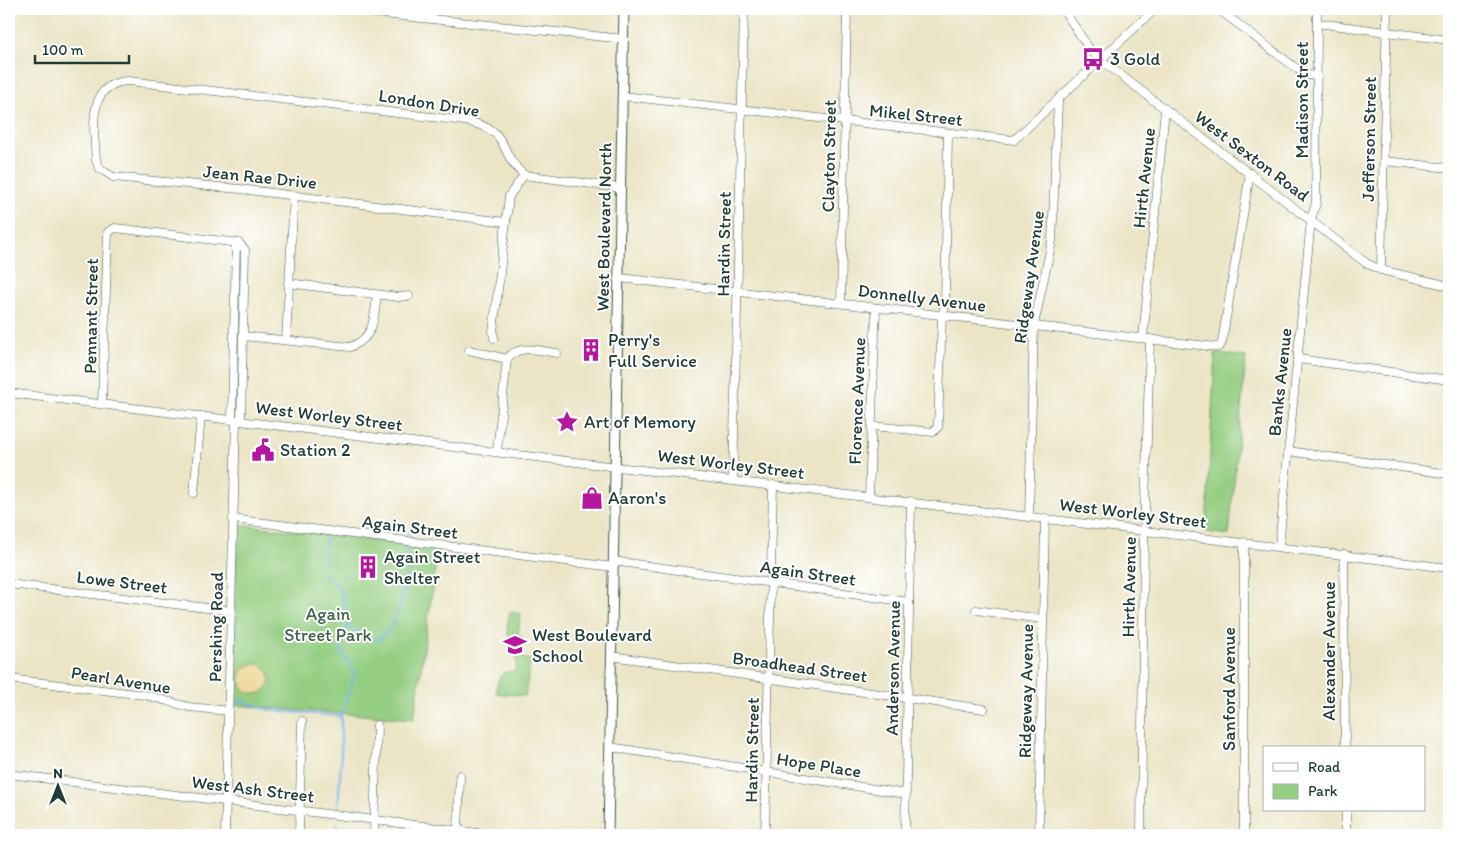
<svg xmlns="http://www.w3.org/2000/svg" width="1458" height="844" font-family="Itim,sans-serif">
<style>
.green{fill:#95ce82;stroke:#5a865b}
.sand{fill:#eeda9e;stroke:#868c69}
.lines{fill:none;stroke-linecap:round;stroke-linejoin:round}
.stream{stroke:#71b6e7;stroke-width:2}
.minor-casing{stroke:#3e564a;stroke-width:9}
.major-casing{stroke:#3e564a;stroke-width:11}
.minor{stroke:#fff;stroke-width:8}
.major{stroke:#fff;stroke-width:9}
.labels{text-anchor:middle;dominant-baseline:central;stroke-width:4;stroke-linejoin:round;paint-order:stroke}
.poi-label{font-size:18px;fill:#1f3d34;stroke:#fff;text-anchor:start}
.street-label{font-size:18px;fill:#1f3d34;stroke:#fff}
.park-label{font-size:18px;fill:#3c6148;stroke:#fff}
</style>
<rect width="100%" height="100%" fill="#fff"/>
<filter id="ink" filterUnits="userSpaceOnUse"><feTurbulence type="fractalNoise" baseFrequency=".02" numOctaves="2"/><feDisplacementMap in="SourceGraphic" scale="10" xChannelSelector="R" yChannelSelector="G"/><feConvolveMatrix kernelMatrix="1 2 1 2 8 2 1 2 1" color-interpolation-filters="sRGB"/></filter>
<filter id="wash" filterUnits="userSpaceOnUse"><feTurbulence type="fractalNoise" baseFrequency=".0096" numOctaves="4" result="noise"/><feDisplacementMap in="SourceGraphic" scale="20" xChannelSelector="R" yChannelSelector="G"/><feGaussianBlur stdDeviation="1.12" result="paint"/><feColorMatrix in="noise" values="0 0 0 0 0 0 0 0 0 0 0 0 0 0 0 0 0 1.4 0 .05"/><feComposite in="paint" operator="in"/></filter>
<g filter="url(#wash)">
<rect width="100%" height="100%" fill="#ebe5c6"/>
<g class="green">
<polygon points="1215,353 1246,357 1229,535 1206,532"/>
<polygon points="237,524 438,549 414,719 234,705"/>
<path d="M 510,612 L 521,614 L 518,634 L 522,637 L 522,658 L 531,660 L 525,696 L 496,693 C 498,677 500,671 516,671 L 517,658 L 514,657 L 514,648 L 510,644 L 507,627 Z"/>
</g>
<circle class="sand" cx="255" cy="679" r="15"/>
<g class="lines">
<g class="stream">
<polyline points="407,536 410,531"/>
<polyline points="324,563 326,537"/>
<path d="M 323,573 L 335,583 L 340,590 L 346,610 L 348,626 C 332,649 344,652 355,674 L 341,715"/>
<path d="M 348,626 L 367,637 L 379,640 C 405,618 407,576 406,545"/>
<polyline points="238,700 270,710 341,716 341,763 338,807"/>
<polyline points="337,835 337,823"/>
</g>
</g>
</g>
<g filter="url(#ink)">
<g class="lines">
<defs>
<g id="minor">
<polyline points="360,9 373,13 624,39"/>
<polyline points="1063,9 1090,50 1101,60 1366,263 1381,270 1449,286"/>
<polyline points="1218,9 1297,69 1308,75 1317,76"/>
<polyline points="1317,23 1449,40"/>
<polyline points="623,96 1014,140 1155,9"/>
<polyline points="1384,161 1449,168"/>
<path d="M 506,222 L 240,189 L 113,177 L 99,168 L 96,160 C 94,129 86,82 129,81 L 465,121 C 513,130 496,151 524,175 L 621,188"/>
<polyline points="1381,270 1387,9"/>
<polyline points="620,278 1216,347 1220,346 1222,342 1250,173"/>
<polyline points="288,283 398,297 409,296"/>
<polyline points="841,303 847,9"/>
<path d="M 243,336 L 350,347 C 375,338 374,318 377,295"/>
<polyline points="494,338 493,332 509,196 524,175"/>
<polyline points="1143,338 1165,109"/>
<polyline points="286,340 294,195"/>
<path d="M 469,350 L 507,359 C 519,343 539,351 557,353"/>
<polyline points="1298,359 1449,380"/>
<polyline points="9,393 1449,568"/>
<polyline points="102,403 108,232 115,228 239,243 245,250 241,421"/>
<polyline points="232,420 236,243"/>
<polyline points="872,426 933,432 938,427 942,315 945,306 948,134"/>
<polyline points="497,451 507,359"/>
<polyline points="1288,451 1449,474"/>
<polyline points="733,480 744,9"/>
<polyline points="194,493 201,416"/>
<polyline points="869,496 876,308"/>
<polyline points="1029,516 1034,325 1052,241 1058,101"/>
<polyline points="233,519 613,567"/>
<polyline points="1244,542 1244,835"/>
<polyline points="1279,546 1311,220 1316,203 1317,9"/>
<polyline points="1344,554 1345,748"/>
<polyline points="613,561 909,602"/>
<polyline points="9,584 232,611"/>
<polyline points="976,610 1042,619"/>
<polyline points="611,656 984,709"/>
<polyline points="9,679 145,695 189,707 229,711"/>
<polyline points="610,747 906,794"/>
<polyline points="9,774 494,835"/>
<polyline points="1346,810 1346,835"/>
<polyline points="458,831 460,775"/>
<polyline points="225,835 236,420"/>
<polyline points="299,835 302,721"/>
<polyline points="374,835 377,725"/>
<polyline points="765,835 773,485"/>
<polyline points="905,835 911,501"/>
<polyline points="1039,835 1045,518"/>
<polyline points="1141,835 1144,536 1150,339"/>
</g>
<polyline id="major" points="608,835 624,9"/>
</defs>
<use href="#minor" class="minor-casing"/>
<use href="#major" class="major-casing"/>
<use href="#minor" class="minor"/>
<use href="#major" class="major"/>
</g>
</g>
<defs>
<symbol id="bus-bare" viewBox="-9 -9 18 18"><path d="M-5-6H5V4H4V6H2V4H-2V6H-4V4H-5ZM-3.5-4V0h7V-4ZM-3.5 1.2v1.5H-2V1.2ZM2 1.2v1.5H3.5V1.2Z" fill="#b5179e" stroke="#fff" stroke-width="2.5" paint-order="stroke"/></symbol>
<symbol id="building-bare" viewBox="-9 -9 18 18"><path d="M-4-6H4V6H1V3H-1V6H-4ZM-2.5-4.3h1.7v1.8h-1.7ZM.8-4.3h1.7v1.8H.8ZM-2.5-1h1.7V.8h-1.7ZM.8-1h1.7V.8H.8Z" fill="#b5179e" stroke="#fff" stroke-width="2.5" paint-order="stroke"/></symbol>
<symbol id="sight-bare" viewBox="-9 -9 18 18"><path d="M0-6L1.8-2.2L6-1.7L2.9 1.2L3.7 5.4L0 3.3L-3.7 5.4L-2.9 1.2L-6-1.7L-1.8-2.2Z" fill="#b5179e" stroke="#fff" stroke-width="2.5" paint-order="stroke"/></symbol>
<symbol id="civic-bare" viewBox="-9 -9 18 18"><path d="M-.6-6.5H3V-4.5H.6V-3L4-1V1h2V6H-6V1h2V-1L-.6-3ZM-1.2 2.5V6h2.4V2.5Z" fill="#b5179e" stroke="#fff" stroke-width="2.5" paint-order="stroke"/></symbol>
<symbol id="shop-bare" viewBox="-9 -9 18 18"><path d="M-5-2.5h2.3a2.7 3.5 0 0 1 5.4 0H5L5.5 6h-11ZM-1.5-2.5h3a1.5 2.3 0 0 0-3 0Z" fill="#b5179e" stroke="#fff" stroke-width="2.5" paint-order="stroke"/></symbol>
<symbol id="school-bare" viewBox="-9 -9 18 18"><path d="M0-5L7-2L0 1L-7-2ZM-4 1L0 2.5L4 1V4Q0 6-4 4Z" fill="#b5179e" stroke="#fff" stroke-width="2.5" paint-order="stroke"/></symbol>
</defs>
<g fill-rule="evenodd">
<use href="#bus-bare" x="1077" y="43" width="32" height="32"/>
<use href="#building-bare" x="575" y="334" width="32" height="32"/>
<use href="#sight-bare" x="551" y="406" width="32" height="32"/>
<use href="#civic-bare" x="247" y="434" width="32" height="32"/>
<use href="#shop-bare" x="576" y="482" width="32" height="32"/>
<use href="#building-bare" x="352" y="551" width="32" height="32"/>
<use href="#school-bare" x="499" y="629" width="32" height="32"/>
</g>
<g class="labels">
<g class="poi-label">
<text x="1110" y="59">3 Gold</text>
<text x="608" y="340">Perry's<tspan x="608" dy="21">Full Service</tspan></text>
<text x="584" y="422">Art of Memory</text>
<text x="280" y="450">Station 2</text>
<text x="608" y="498">Aaron's</text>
<text x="384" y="557">Again Street<tspan x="384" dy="21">Shelter</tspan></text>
<text x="532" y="635">West Boulevard<tspan x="532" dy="21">School</tspan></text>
</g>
<g class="street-label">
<text transform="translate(1302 100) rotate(-90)">Madison Street</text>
<text transform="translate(429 103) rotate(9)">London Drive</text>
<text transform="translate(916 115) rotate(6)">Mikel Street</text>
<text transform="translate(1369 139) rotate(-89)">Jefferson Street</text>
<text transform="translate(829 156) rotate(-89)">Clayton Street</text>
<text transform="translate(1252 156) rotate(37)">West Sexton Road</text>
<text transform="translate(260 177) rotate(6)">Jean Rae Drive</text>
<text transform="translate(1144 178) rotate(-84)">Hirth Avenue</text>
<text transform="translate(604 227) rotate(-89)">West Boulevard North</text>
<text transform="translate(724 244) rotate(-89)">Hardin Street</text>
<text transform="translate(1029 277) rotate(-82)">Ridgeway Avenue</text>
<text transform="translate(922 298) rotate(7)">Donnelly Avenue</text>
<text transform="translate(91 316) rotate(-89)">Pennant Street</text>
<text transform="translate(1280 382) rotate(-84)">Banks Avenue</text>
<text transform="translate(857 401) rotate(-88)">Florence Avenue</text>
<text transform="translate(329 416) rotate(7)">West Worley Street</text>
<text transform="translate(731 464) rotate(7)">West Worley Street</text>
<text transform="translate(1133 513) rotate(7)">West Worley Street</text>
<text transform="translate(410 527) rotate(7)">Again Street</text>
<text transform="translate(808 573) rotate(8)">Again Street</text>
<text transform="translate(122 582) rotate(7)">Lowe Street</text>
<text transform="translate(1129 587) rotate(-89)">Hirth Avenue</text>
<text transform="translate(216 627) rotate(-89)">Pershing Road</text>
<text transform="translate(1329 651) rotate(-90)">Alexander Avenue</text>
<text transform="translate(800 667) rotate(8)">Broadhead Street</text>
<text transform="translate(893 668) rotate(-89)">Anderson Avenue</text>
<text transform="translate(121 680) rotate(9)">Pearl Avenue</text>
<text transform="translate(1229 689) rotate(-90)">Sanford Avenue</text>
<text transform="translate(1026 691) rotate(-89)">Ridgeway Avenue</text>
<text transform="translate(752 750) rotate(-89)">Hardin Street</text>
<text transform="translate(819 765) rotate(9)">Hope Place</text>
<text transform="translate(253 789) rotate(7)">West Ash Street</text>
</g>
<g class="park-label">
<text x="328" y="614">Again<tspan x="328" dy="21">Street Park</tspan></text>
</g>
</g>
<rect width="1458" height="844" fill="none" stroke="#fff" stroke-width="30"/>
<rect x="1263" y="746" width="162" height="65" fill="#ffffff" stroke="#a5b1ae"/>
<rect x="1273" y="763" width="25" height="8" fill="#ffffff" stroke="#a5b1ae"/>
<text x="1308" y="772" font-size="15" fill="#1f3d34">Road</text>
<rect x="1273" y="784" width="25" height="15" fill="#95ce82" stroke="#a5b1ae"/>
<text x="1308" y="796" font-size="15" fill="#1f3d34">Park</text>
<g transform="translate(58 786)" stroke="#ffffff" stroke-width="4" paint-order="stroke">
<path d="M0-4L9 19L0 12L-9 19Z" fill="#1f3d34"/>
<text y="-8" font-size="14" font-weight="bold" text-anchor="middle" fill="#1f3d34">N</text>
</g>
<path d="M35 55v8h94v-8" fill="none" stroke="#1f3d34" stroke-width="2.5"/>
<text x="42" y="55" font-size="15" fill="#1f3d34" stroke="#ffffff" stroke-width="4" paint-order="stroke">100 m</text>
</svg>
